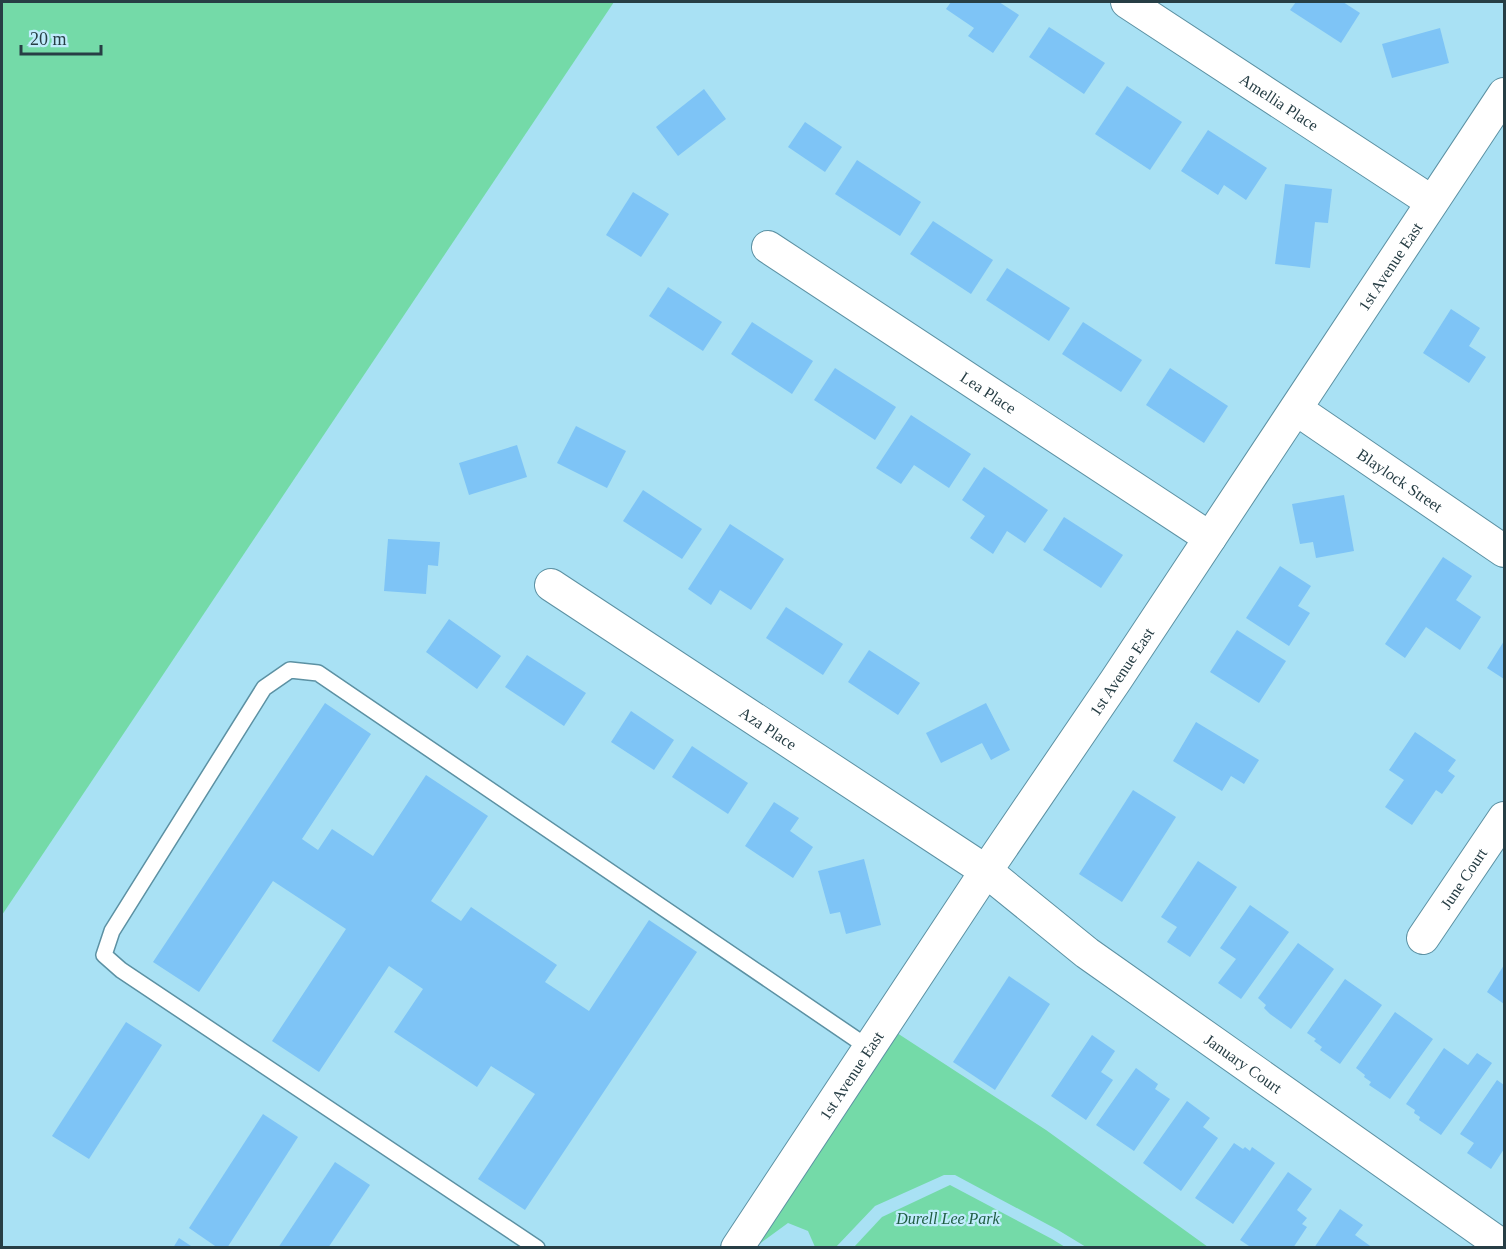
<svg xmlns="http://www.w3.org/2000/svg" width="1506" height="1249" font-family="Georgia,serif">
<style>
.green{fill:#74daa8}
.building{fill:#7ec4f6}
.lines{fill:none;stroke-linecap:round;stroke-linejoin:round}
.service-casing{stroke:#5c91a3;stroke-width:18}
.minor-casing{stroke:#5c91a3;stroke-width:34}
.service{stroke:#fff;stroke-width:15}
.minor{stroke:#fff;stroke-width:32}
.labels{text-anchor:middle;dominant-baseline:central;stroke-width:4.5;stroke-linejoin:round;paint-order:stroke}
.street-label{font-size:16px;fill:#273e45;stroke:#c0ecfc}
.park-label{font-size:16px;font-style:italic;fill:#1f5d42;stroke:#c0ecfc}
</style>
<rect width="100%" height="100%" fill="#a9e1f4"/>
<g class="green">
<polygon points="2,2 614,2 2,915"/>
<polygon points="897,1033 1046,1130 1208,1247 1086,1247 1058,1230 955,1175 944,1175 875,1206 836,1247 815,1247 808,1231 788,1223 758,1245"/>
<polygon points="950,1185 1052,1239 1065,1247 854,1247 882,1217"/>
</g>
<g class="building">
<polygon points="951,2 999,2 1019,15 993,53 968,36 974,28 946,9"/>
<polygon points="1296,2 1343,2 1360,13 1341,43 1290,10"/>
<polygon points="1049,27 1105,63 1084,94 1029,57"/>
<polygon points="1440,28 1449,63 1392,78 1382,44"/>
<polygon points="1127,86 1182,122 1150,170 1095,134"/>
<polygon points="704,89 726,119 678,156 656,127"/>
<polygon points="805,122 842,147 825,172 788,147"/>
<polygon points="1208,130 1267,168 1246,200 1224,185 1218,195 1181,171"/>
<polygon points="857,160 921,202 900,236 835,194"/>
<polygon points="1285,184 1332,189 1328,223 1315,222 1310,268 1275,264"/>
<polygon points="633,192 669,214 641,257 606,235"/>
<polygon points="933,221 993,260 971,294 910,254"/>
<polygon points="1007,268 1070,308 1049,341 986,300"/>
<polygon points="668,287 722,322 703,351 649,316"/>
<polygon points="1451,309 1480,328 1469,346 1486,357 1469,383 1423,353"/>
<polygon points="752,322 813,361 792,394 731,354"/>
<polygon points="1083,322 1142,360 1121,392 1062,354"/>
<polygon points="835,368 896,407 875,440 814,400"/>
<polygon points="1170,368 1228,406 1204,443 1146,405"/>
<polygon points="911,415 971,454 949,488 914,465 901,484 876,468"/>
<polygon points="576,426 626,451 607,488 557,463"/>
<polygon points="517,445 527,477 469,495 459,463"/>
<polygon points="984,467 1048,510 1025,543 1007,531 993,554 970,538 985,516 962,500"/>
<polygon points="643,490 702,529 682,559 623,521"/>
<polygon points="1344,495 1354,551 1316,558 1313,542 1300,544 1292,504"/>
<polygon points="1064,517 1123,555 1101,588 1043,550"/>
<polygon points="730,524 784,559 751,610 720,590 711,605 688,589"/>
<polygon points="388,539 440,542 438,566 428,565 426,594 384,591"/>
<polygon points="1443,557 1472,576 1456,600 1481,617 1460,650 1426,627 1405,658 1385,644"/>
<polygon points="1280,566 1311,586 1298,606 1310,613 1289,646 1246,618"/>
<polygon points="786,607 843,644 823,675 766,638"/>
<polygon points="449,619 501,656 477,689 426,652"/>
<polygon points="1237,630 1286,661 1259,703 1210,672"/>
<polygon points="1504,641 1504,679 1487,668"/>
<polygon points="869,650 920,683 898,715 848,682"/>
<polygon points="527,655 586,693 564,726 505,687"/>
<polygon points="325,703 371,734 302,839 318,850 332,829 373,856 426,775 488,816 431,901 461,921 471,907 557,965 545,982 589,1011 649,920 697,952 525,1210 478,1179 535,1094 491,1066 477,1087 394,1032 423,989 389,966 319,1072 272,1041 346,929 273,881 199,992 153,962"/>
<polygon points="986,703 1010,750 991,760 982,743 941,763 926,733"/>
<polygon points="631,711 674,740 654,770 611,742"/>
<polygon points="1196,722 1259,760 1244,784 1231,776 1222,791 1173,761"/>
<polygon points="1415,732 1456,760 1448,771 1455,776 1442,794 1436,790 1412,825 1385,807 1404,780 1389,770"/>
<polygon points="692,746 748,783 728,814 672,777"/>
<polygon points="1133,790 1176,817 1122,902 1079,874"/>
<polygon points="774,802 799,818 790,831 813,847 793,878 745,846"/>
<polygon points="864,859 881,925 846,934 840,912 830,914 818,871"/>
<polygon points="1198,861 1237,887 1190,957 1167,942 1177,927 1161,917"/>
<polygon points="1250,905 1289,932 1241,999 1218,983 1236,959 1220,948"/>
<polygon points="1298,943 1334,969 1291,1029 1270,1014 1264,1008 1266,1005 1258,998"/>
<polygon points="1504,965 1504,1004 1487,992"/>
<polygon points="1009,976 1050,1004 995,1090 953,1062"/>
<polygon points="1345,979 1382,1005 1340,1064 1320,1050 1322,1047 1314,1041 1316,1039 1307,1033"/>
<polygon points="1395,1012 1433,1039 1390,1099 1369,1085 1371,1082 1364,1077 1365,1075 1356,1068"/>
<polygon points="126,1022 162,1045 89,1159 52,1136"/>
<polygon points="1092,1035 1115,1051 1101,1072 1113,1080 1086,1120 1051,1096"/>
<polygon points="1444,1048 1468,1065 1477,1053 1492,1063 1441,1135 1419,1120 1420,1117 1414,1113 1415,1110 1406,1104"/>
<polygon points="1136,1068 1158,1084 1155,1089 1170,1099 1134,1151 1096,1125"/>
<polygon points="1497,1080 1504,1085 1504,1149 1491,1169 1467,1153 1474,1143 1460,1134"/>
<polygon points="1187,1101 1210,1118 1203,1127 1218,1138 1181,1191 1143,1163"/>
<polygon points="263,1114 298,1137 227,1248 218,1248 189,1228"/>
<polygon points="1234,1143 1243,1149 1245,1147 1250,1151 1252,1147 1275,1163 1233,1224 1195,1198"/>
<polygon points="335,1162 370,1185 328,1248 278,1248"/>
<polygon points="1288,1172 1312,1189 1297,1210 1307,1218 1302,1224 1307,1227 1293,1248 1252,1248 1240,1240"/>
<polygon points="1340,1209 1363,1225 1355,1235 1373,1248 1314,1248"/>
<polygon points="179,1238 194,1248 173,1248"/>
</g>
<g class="lines">
<defs>
<polyline id="service" points="537,1248 121,970 104,955 112,931 264,688 290,670 318,673 869,1048"/>
<g id="minor">
<path id="s1" d="M 1127,2 L 1432,202"/>
<path id="s2" d="M 768,247 L 1210,538"/>
<path id="s3" d="M 1296,409 L 1504,551"/>
<path id="s4" d="M 551,585 L 986,871 L 1087,953 L 1504,1247"/>
<path id="s5" d="M 1423,938 L 1504,818"/>
<path id="s6" d="M 737,1248 L 986,871 L 1116,680 L 1504,94"/>
</g>
</defs>
<use href="#service" class="service-casing"/>
<use href="#minor" class="minor-casing"/>
<use href="#service" class="service"/>
<use href="#minor" class="minor"/>
</g>
<g class="labels">
<g class="street-label">
<text stroke="none"><textPath href="#s1" startOffset="182">Amellia Place</textPath></text>
<text stroke="none"><textPath href="#s6" startOffset="1179">1st Avenue East</textPath></text>
<text stroke="none"><textPath href="#s2" startOffset="264">Lea Place</textPath></text>
<text stroke="none"><textPath href="#s3" startOffset="126">Blaylock Street</textPath></text>
<text stroke="none"><textPath href="#s6" startOffset="693">1st Avenue East</textPath></text>
<text stroke="none"><textPath href="#s4" startOffset="260">Aza Place</textPath></text>
<text stroke="none"><textPath href="#s5" startOffset="72">June Court</textPath></text>
<text stroke="none"><textPath href="#s4" startOffset="842">January Court</textPath></text>
<text stroke="none"><textPath href="#s6" startOffset="207">1st Avenue East</textPath></text>
</g>
<g class="park-label">
<text x="948" y="1218">Durell Lee Park</text>
</g>
</g>
<rect width="1506" height="1249" fill="none" stroke="#273e45" stroke-width="6"/>
<path d="M21 45v9h80v-9" fill="none" stroke="#273e45" stroke-width="3"/>
<text x="30" y="45" font-size="18" fill="#273e45" stroke="#c0ecfc" stroke-width="4.5" paint-order="stroke">20 m</text>
</svg>
